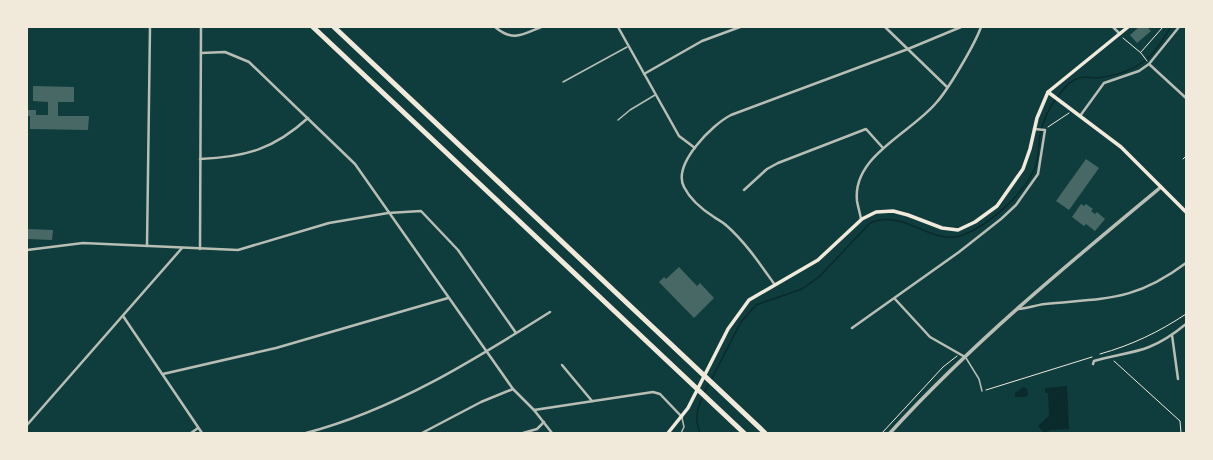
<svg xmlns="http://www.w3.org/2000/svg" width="1213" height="460" font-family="Poppins,sans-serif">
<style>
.water{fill:#0a2a2b}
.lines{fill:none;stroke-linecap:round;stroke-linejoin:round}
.stream{stroke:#0a2a2b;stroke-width:1.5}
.building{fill:#486865}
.path{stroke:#f1e9da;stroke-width:1}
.service{stroke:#b8beb3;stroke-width:1.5}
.minor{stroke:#b8beb3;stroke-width:2.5}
.tertiary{stroke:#b8beb3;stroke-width:3.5}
.secondary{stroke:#f1e9da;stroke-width:3.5}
.motorway{stroke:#f1e9da;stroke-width:5}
</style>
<rect width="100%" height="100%" fill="#0f3d3e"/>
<g class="water">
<polygon points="1067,386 1069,429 1051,430 1044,433 1038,426 1049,416 1048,393 1045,393 1045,388"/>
<polygon points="1023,387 1027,389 1028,394 1026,397 1015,397 1015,393"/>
</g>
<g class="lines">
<g class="stream">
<path d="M 711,380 L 741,322 L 756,305 L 802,289 L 820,276 L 870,223 C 905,208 932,247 963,235 C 989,225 1027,192 1036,165 C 1039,156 1038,145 1040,135 C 1043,120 1049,107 1059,95 C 1064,88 1071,80 1079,78 C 1085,76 1091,78 1097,78 C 1112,76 1131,71 1143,62 C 1155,54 1163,39 1171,27"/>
<path d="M 700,433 C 692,414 701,400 709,383"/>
</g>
</g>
<g class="building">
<polygon points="1139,27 1147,27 1151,31 1137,43 1130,35"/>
<polygon points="33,86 74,87 74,102 58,102 58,116 89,116 88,130 30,129 30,116 27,116 27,110 36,110 36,115 48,115 48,102 33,101"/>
<polygon points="1086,159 1099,168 1069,210 1056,201"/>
<polygon points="1081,204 1084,206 1086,204 1093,209 1091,211 1095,214 1097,212 1105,219 1095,231 1086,224 1084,226 1072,217"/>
<polygon points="27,229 53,230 52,240 27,239"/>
<polygon points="679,267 697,286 700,283 714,298 694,318 659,282 664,277 666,279"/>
</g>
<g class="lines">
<g class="path">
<polyline points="1123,38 1141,53 1147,61"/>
<polyline points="1141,52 1163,27"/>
<polyline points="1048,127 1069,113"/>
<polyline points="1183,159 1186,156"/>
<path d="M 1100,354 C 1132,345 1159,332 1186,314"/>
<polyline points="1114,361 1180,421 1181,433"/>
<polyline points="986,390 1092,357"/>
<polyline points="882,433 943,367 957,356"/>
</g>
<g class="service">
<polyline points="563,82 627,47"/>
<polyline points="618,120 630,110 655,95"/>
<polyline points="966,358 979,379 982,391"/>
<polyline points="681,433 684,427 682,418"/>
</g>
<g class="minor">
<path d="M 495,27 C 513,42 522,35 541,27"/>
<polyline points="618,27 679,136 695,148"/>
<polyline points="885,27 947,87"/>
<polyline points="1113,27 1120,34"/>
<polyline points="201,53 225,52 249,62 355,164 513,389 534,410 653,392 660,394 682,417"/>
<polyline points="1149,64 1186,98"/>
<polyline points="644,74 702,41 740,27"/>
<polyline points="1080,116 1104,83 1139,71 1149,64 1179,27"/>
<path d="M 200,159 C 246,157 274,149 308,118"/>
<polyline points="744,190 767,169 778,163 866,129 883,148"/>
<path d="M 861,219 C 860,213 858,207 857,201 C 852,156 911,133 936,103 C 948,90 975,44 981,27"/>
<polyline points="147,246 150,27"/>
<polyline points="200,249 201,27"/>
<polyline points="27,250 83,243 238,250 329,223 388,213 421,211 458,250 516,333"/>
<path d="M 775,285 C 760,264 746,243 727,226 C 723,222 718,220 714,217 C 703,210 690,199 684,187 C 672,164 713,124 731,115 L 908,49 L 961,27"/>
<polyline points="895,299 930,337 965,357"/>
<path d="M 1018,309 C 1027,309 1035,305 1045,304 C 1105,298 1134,302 1186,263"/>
<polyline points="123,316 202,433"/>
<polyline points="852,328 959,252 1001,219 1016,205 1038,174 1045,130 1034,129"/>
<polyline points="1172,335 1178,379"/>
<path d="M 1093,364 L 1094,361 C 1112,355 1132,354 1149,347 C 1162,342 1175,333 1186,324"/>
<polyline points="562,365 592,401"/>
<polyline points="163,374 276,348 448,298"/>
<polyline points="534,410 552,433"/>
<polyline points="27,425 182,248"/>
<polyline points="191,433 198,428"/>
<path d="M 306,433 C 394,410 474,360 550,312"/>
<polyline points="422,433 481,402 513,389"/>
<polyline points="523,433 537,429 544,422"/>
</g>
<path class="tertiary" d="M 890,433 C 972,343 1068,264 1161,187"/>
<g class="secondary">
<polyline points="1048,92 1121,147 1186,212"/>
<polyline points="668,433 688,408 728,329 749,300 818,260 862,219 876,212 893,211 908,215 942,228 958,230 975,222 997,206 1023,169 1030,149 1037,118 1048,92 1128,27"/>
</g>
<g class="motorway">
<polyline points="313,27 744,433"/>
<polyline points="334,27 765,433"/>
</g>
</g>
<rect width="1213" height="460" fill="none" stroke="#f1e9da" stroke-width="56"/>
</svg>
